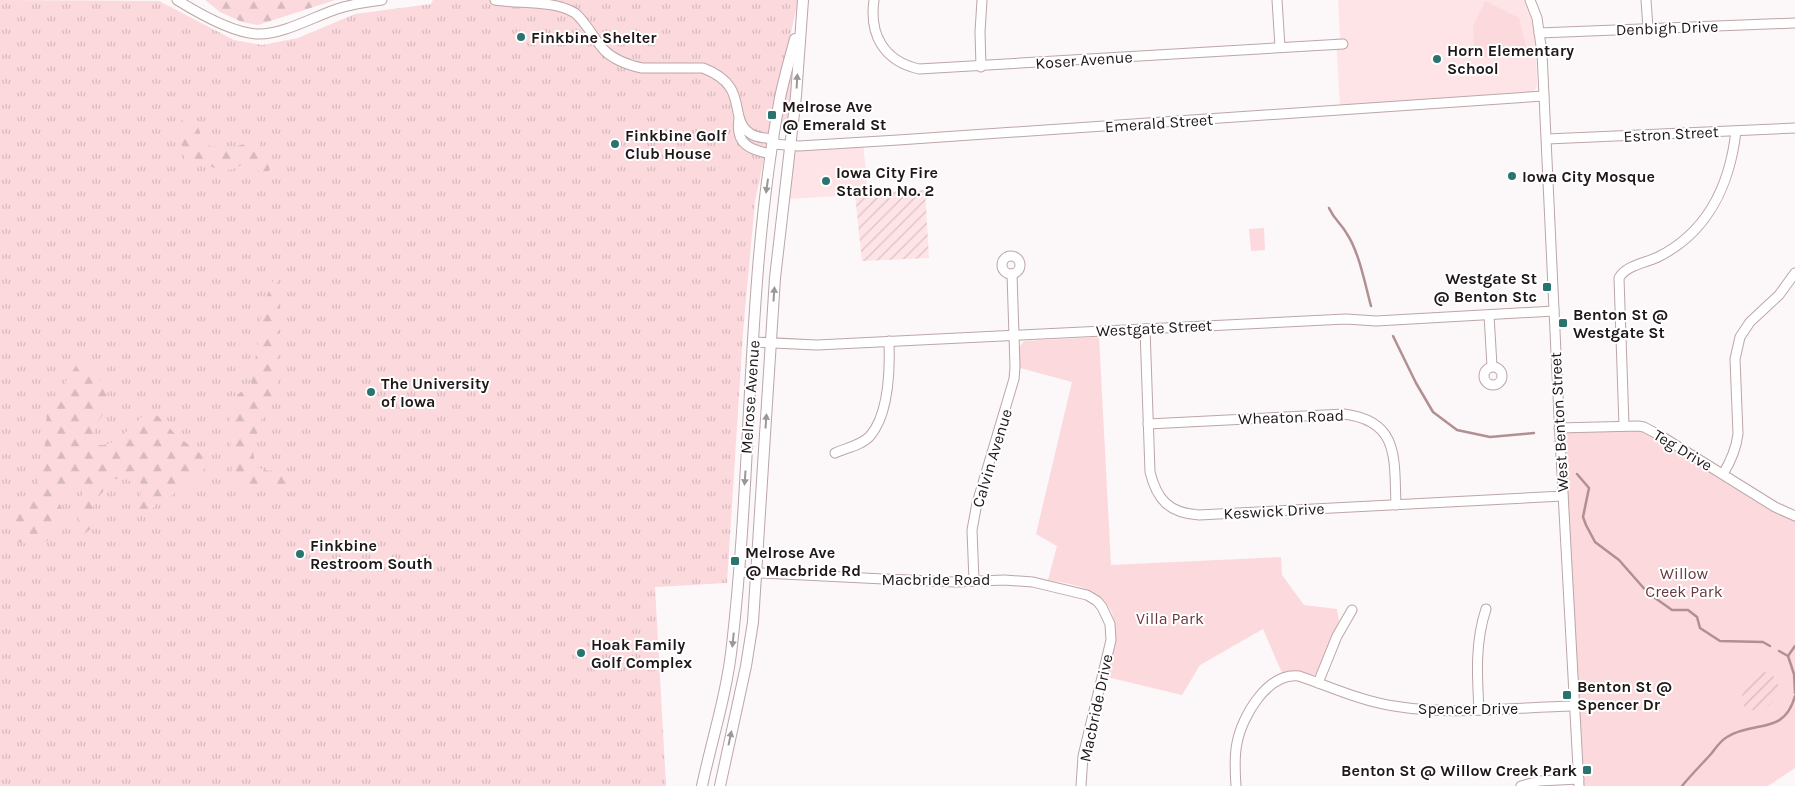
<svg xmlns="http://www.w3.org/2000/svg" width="1795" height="786" font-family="Karla,sans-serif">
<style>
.built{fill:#fee4e7}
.industrial{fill:url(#industrial-furrows)}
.grass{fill:url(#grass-tufts)}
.forest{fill:url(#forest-firs)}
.park{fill:#fbd9dd}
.garden{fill:url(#garden-furrows)}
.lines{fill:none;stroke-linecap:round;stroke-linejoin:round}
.stream{stroke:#b18f93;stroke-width:2.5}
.minor-casing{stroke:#bca6a8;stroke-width:11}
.major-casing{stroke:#bca6a8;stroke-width:12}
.minor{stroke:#fff;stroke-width:9}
.major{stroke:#fff;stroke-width:10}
.oneway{fill:#9a9797}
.poi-dot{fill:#2a7470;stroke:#fff;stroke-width:2}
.labels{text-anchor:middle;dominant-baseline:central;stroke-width:4;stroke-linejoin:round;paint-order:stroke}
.street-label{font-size:16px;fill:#1f1718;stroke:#fff}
.poi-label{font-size:16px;font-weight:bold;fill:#1f1718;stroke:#fff;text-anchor:start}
.park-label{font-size:16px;fill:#69373f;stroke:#fff}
</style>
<defs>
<pattern id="industrial-furrows" width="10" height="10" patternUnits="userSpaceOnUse" patternTransform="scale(1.25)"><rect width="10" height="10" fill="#fee4e7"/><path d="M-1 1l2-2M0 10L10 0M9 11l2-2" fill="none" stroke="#d9c3c5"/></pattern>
<pattern id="grass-tufts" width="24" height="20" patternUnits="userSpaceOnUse" patternTransform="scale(1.25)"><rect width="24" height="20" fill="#fbd9dd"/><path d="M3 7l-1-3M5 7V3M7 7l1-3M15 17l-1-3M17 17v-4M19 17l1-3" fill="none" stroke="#d7babd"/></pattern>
<pattern id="forest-firs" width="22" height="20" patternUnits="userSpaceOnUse" patternTransform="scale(1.25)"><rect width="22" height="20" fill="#fbd9dd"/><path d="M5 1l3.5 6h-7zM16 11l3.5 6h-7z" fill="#d7babd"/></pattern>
<pattern id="garden-furrows" width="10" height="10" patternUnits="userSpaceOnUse" patternTransform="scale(1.25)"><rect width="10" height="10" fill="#fbd9dd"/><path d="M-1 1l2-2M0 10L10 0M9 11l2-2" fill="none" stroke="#d7babd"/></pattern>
</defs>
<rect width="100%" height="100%" fill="#fcf7f8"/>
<g class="built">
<polygon points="1338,0 1524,0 1533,24 1536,45 1537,87 1534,91 1530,92 1340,106 1336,38 1340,38"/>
<polygon points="863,142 868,193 855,195 788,199 795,146"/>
</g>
<polygon class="industrial" points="925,190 929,258 862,261 855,195 868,193"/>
<g class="grass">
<polygon points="0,0 159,1 234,40 262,45 298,38 355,14 431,4 433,0 798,0 755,201 743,332 727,583 655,587 666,786 0,786"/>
<polygon points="796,58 787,130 784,131 781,129 780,126 785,94 794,59"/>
</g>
<g class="forest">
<polygon points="205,0 335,0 258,25 242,22 220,12"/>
<path d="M 181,120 L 198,127 L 202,138 L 210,146 L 232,148 L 252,141 L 258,142 L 262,150 L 260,156 L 267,162 L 270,170 L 263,174 L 246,162 C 220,181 213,160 188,163 L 184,160 L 185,150 L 178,140 L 176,129 Z"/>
<polygon points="277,271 280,305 277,385 265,408 259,427 253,449 255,467 269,471 279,469 289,477 288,485 279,487 256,485 240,486 232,482 230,420 237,395 251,384 260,331 262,308"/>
<path d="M 78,363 C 93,368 107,387 110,402 C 106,412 98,419 95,429 C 93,433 92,440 96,443 C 109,454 139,420 148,410 L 159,417 L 176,435 L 209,460 L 209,464 L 192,483 L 169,497 L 158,501 L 153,508 L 147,511 L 131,512 L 130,506 L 138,503 L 141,494 L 141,483 L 134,483 L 123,478 L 106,480 L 104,490 L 93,504 L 92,528 L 84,534 L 74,535 L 77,527 L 83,486 C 73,488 64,491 58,500 L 63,511 C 56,538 46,552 16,541 C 15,533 11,528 10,522 C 8,505 29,494 38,483 L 39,472 L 44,457 L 47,411 L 61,393 L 67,379 Z"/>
</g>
<g class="park">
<polygon points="1485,1 1519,18 1527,51 1525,55 1475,58 1473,27"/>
<polygon points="1264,228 1265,250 1251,251 1249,229"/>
<path d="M 1099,337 L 1111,565 L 1281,557 L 1282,575 L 1304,605 L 1337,609 L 1339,621 L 1316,674 L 1314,675 L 1294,671 L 1282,673 L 1263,629 L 1200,665 L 1182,695 L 1107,677 C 1115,644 1127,606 1086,589 C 1074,584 1060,582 1048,580 L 1057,546 L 1036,534 L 1072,382 L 1020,368 L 1020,346 L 1024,341 Z"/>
<polygon points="1638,426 1795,516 1795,768 1768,786 1584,786 1564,428"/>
</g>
<path class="garden" d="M 1764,672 L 1772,674 C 1774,678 1779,683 1779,688 C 1779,691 1776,696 1774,699 C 1767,711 1756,713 1744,707 L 1742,695 L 1755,677 Z"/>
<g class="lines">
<g class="stream">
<path d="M 1329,208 C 1335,221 1341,223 1347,234 C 1359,252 1365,284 1371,306"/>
<polyline points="1393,336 1416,383 1433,412 1457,430 1490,437 1534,433"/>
<polyline points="1577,474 1589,488 1583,517 1586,525 1595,542 1619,560 1648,593 1672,610 1688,610 1697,617 1700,628 1720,641 1763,642 1770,646"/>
<polyline points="1795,646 1788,656 1794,674 1795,693"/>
<polyline points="1779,651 1788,656"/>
<path d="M 1682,786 C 1691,775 1701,765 1711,754 C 1715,749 1720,741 1727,737 C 1754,720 1784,736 1795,696"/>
</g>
<defs>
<g id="minor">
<path d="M 177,0 C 198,13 234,34 259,34 C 284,34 313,17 337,9 C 351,4 367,2 382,0"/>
<path d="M 495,0 C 521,4 553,0 575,13 C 587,23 593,38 604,50 C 614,60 628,65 642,68 L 703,68 C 752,87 726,118 751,134 C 757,138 766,138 774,139"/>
<path d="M 874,0 C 869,35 884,61 919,69 L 1343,44"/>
<polyline points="1277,0 1280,47"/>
<polyline points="1530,0 1537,18 1542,53 1560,438 1579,786"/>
<polyline points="1646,0 1648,28"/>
<polyline points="1539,33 1795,23"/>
<polyline points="981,67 980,32 982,0"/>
<path d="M 739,119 C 735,144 750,150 771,154"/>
<polyline points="1547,139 1795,128"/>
<polyline points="773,144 799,146 898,140 1544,96"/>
<circle cx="1011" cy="265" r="9"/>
<polyline points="1489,315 1492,366"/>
<path d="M 1145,329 L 1150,472 C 1157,500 1169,513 1199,515 L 1563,496"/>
<polyline points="754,342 817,345 1346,319 1376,321 1554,311"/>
<circle cx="1493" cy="376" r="9"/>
<path d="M 1148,424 L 1344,414 C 1400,421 1394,459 1396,505"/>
<path d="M 1624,426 L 1619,278 C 1626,265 1646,263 1658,257 C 1708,232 1730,184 1736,131"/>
<polyline points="1559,428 1638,426 1644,427 1661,436 1775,507 1795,516"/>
<path d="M 835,453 C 846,448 862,445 870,436 C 889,414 890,369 889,341"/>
<path d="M 1723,474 C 1731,461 1736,450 1738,434 L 1735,359 L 1740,337 L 1750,322 L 1779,295 L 1795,273"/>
<polyline points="739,572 884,579 956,582 1004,580 1033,582 1087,595 1097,601 1102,607 1110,624 1111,640 1083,756 1081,786"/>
<polyline points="974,581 972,530 977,503 1014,379 1015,367 1012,274"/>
<polyline points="1318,683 1337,636 1352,610"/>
<path d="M 1479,710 C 1477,675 1475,642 1486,609"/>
<path d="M 1236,786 C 1235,772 1234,757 1237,743 C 1242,716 1268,672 1299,676 C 1331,687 1361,701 1394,706 C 1454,716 1515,707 1574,706"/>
<polyline points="1521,786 1539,781 1579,779"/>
</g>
<g id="major">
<path d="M 702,786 C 712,739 727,693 732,645 C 753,463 746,278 780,98 C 784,78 790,58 795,39"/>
<polyline points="720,786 746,666 753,622 775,278 796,96 803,0"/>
</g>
</defs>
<use href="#minor" class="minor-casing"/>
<use href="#major" class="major-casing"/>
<use href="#minor" class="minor"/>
<use href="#major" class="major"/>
</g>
<defs><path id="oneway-solid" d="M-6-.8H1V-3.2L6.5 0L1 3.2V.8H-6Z" transform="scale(1.25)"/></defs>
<g class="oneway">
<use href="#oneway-solid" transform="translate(797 81) rotate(-87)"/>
<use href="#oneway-solid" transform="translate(767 186) rotate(98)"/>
<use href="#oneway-solid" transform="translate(774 294) rotate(-86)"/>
<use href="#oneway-solid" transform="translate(766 421) rotate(-86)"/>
<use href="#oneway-solid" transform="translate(745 478) rotate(94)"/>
<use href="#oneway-solid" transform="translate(733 640) rotate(96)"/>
<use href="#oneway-solid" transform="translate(730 738) rotate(-78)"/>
</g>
<g class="poi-dot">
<circle cx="521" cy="37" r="5"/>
<circle cx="1437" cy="59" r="5"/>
<rect x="767" y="110" width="10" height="10" rx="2.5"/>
<circle cx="615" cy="144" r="5"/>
<circle cx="1512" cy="176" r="5"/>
<circle cx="826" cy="181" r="5"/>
<rect x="1542" y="282" width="10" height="10" rx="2.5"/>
<rect x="1558" y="318" width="10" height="10" rx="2.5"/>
<circle cx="371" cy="392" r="5"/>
<circle cx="300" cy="554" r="5"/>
<rect x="730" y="556" width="10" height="10" rx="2.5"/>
<circle cx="581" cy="653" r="5"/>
<rect x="1562" y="690" width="10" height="10" rx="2.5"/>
<rect x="1582" y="765" width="10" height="10" rx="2.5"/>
</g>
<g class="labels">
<g class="street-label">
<text transform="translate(1667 28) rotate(-2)">Denbigh Drive</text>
<text transform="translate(1084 60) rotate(-4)">Koser Avenue</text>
<text transform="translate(1159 123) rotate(-4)">Emerald Street</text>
<text transform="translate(1671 134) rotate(-3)">Estron Street</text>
<text transform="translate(1154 328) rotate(-3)">Westgate Street</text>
<text transform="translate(750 397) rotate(-86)">Melrose Avenue</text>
<text transform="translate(1291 417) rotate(-2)">Wheaton Road</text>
<text transform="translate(1559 422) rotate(-93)">West Benton Street</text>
<text transform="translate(1683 450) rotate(31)">Teg Drive</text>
<text transform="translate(992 458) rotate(-73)">Calvin Avenue</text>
<text transform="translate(1274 511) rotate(-3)">Keswick Drive</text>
<text x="936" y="579">Macbride Road</text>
<text transform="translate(1096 708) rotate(-78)">Macbride Drive</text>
<text x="1468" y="708">Spencer Drive</text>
</g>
<g class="poi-label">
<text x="531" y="37">Finkbine Shelter</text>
<text x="1447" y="50">Horn Elementary<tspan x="1447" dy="18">School</tspan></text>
<text x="782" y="106">Melrose Ave<tspan x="782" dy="18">@ Emerald St</tspan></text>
<text x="625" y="135">Finkbine Golf<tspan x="625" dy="18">Club House</tspan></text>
<text x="836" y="172">Iowa City Fire<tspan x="836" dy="18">Station No. 2</tspan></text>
<text x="1522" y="176">Iowa City Mosque</text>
<text x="1537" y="278" text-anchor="end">Westgate St<tspan x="1537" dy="18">@ Benton Stc</tspan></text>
<text x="1573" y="314">Benton St @<tspan x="1573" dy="18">Westgate St</tspan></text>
<text x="381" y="383">The University<tspan x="381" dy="18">of Iowa</tspan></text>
<text x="310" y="545">Finkbine<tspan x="310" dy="18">Restroom South</tspan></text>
<text x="745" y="552">Melrose Ave<tspan x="745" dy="18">@ Macbride Rd</tspan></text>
<text x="591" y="644">Hoak Family<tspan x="591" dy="18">Golf Complex</tspan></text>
<text x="1577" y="686">Benton St @<tspan x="1577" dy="18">Spencer Dr</tspan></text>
<text x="1577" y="770" text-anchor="end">Benton St @ Willow Creek Park</text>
</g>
<g class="park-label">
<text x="1684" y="573">Willow<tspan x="1684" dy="18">Creek Park</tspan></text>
<text x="1170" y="618">Villa Park</text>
</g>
</g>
</svg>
